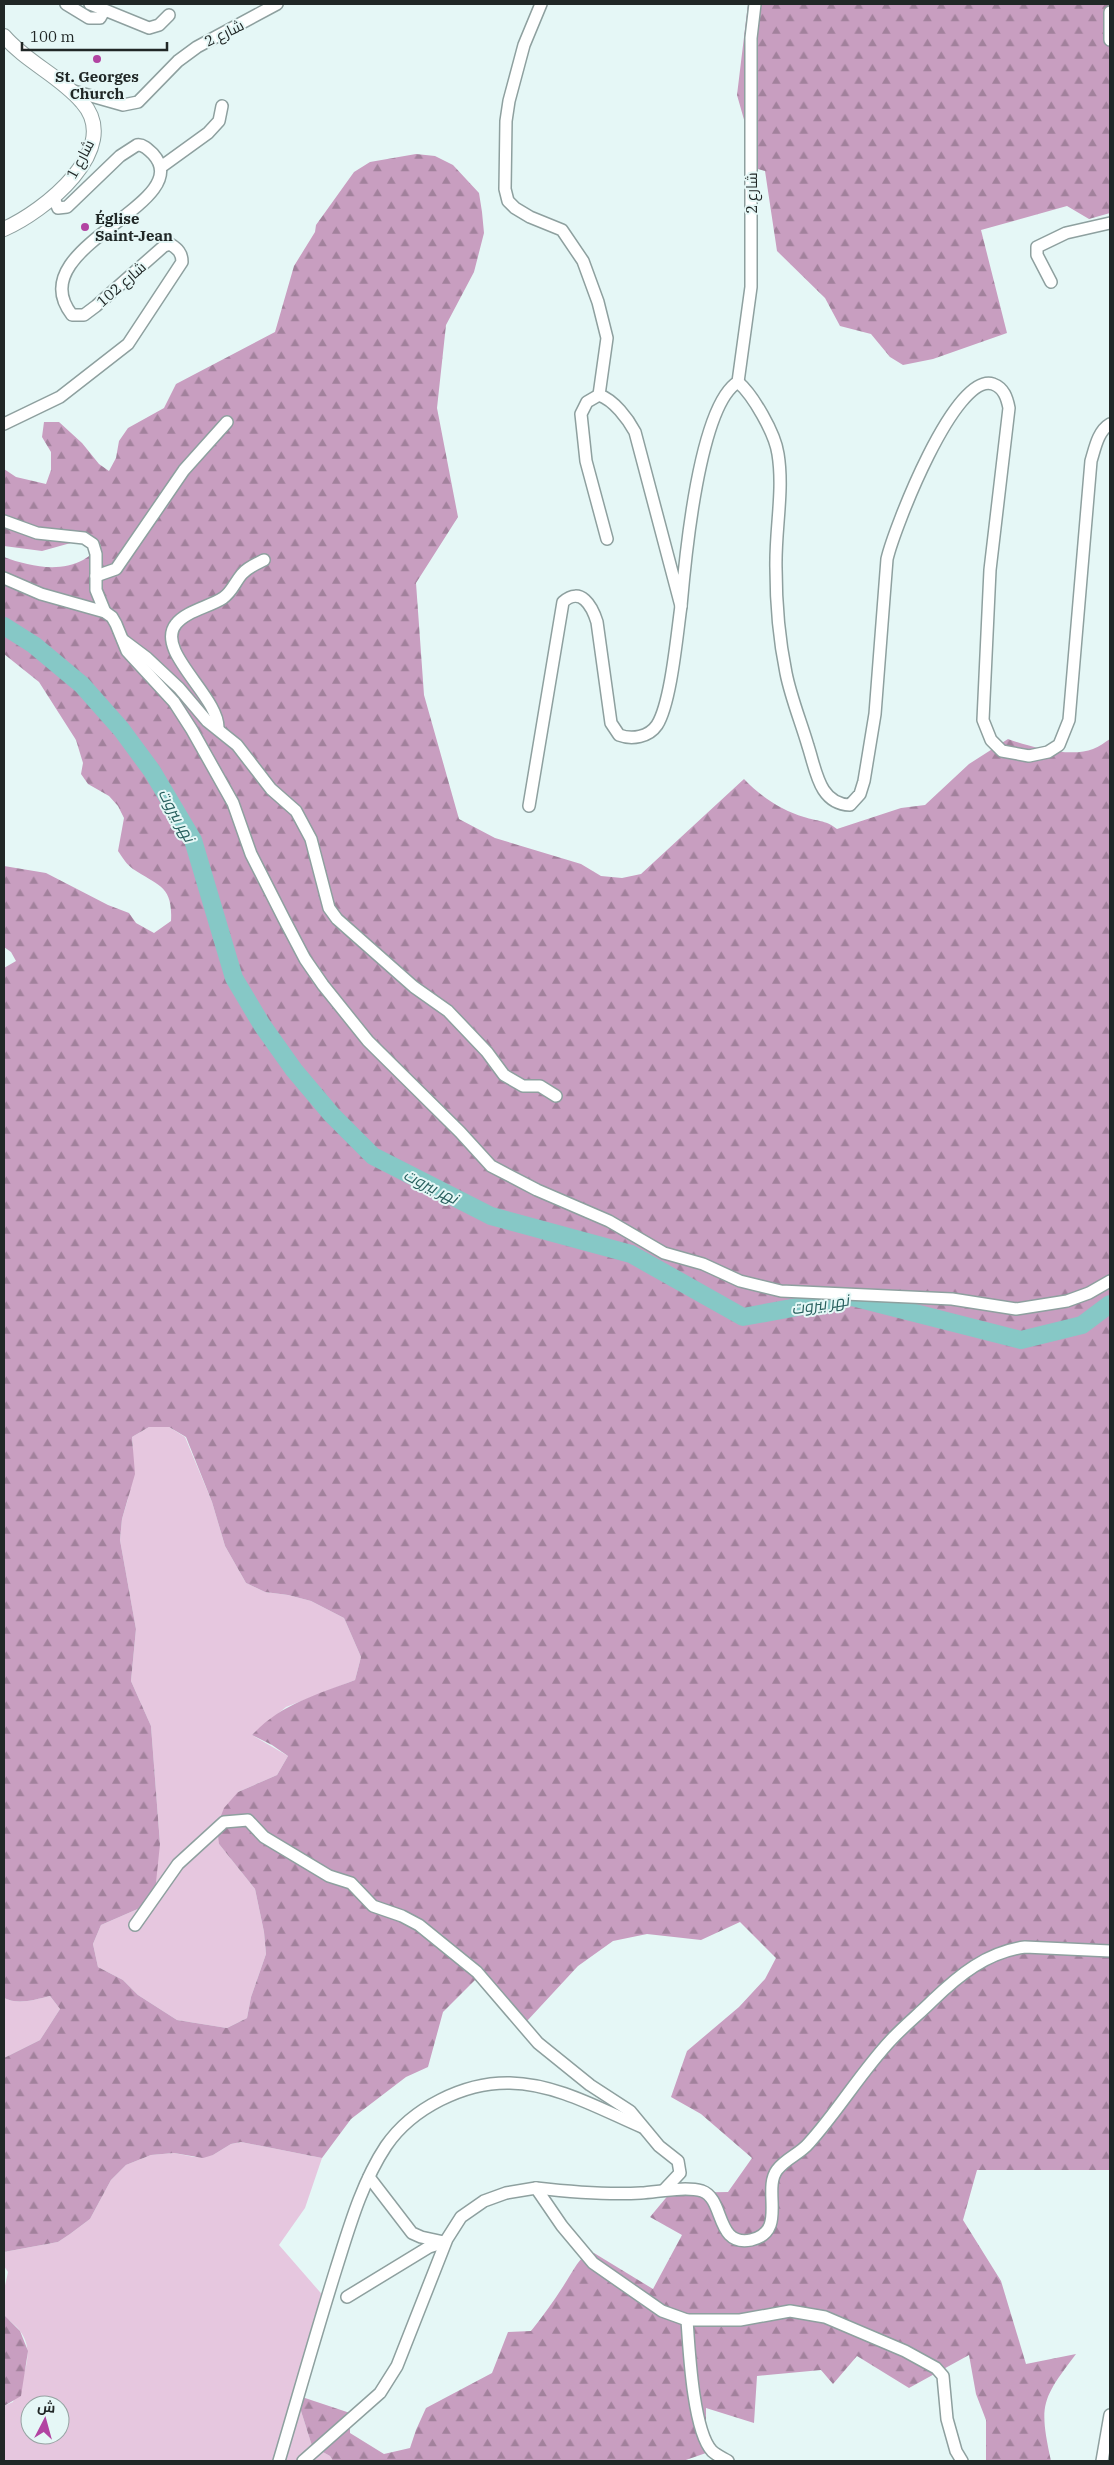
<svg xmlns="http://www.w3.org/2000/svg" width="1114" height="2465" font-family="'IBM Plex Serif',Cairo,serif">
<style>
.green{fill:#e6c7df;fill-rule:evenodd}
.forest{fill:url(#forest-firs);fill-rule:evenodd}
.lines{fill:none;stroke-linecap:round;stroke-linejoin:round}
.river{stroke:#86c8c6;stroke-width:18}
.minor-casing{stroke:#8ea09f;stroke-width:14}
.tertiary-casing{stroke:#8ea09f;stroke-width:16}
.minor{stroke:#fff;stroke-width:11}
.tertiary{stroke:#fff;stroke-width:14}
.poi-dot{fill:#b244a2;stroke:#e5f7f6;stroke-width:2}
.labels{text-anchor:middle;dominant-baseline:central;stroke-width:4;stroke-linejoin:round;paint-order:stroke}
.street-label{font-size:15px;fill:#202726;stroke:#e5f7f6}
.poi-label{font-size:15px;font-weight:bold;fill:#202726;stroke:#e5f7f6}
.water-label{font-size:16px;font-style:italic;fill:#275f5d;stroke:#e5f7f6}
</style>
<defs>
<pattern id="forest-firs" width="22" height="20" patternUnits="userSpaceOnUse" patternTransform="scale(1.25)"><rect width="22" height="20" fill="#c89ec0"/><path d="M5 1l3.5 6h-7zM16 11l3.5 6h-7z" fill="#a2819c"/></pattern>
</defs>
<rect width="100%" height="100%" fill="#e5f7f6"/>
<g class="green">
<polygon points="149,1427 169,1427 185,1437 212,1502 225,1546 246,1583 265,1592 288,1595 311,1601 344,1618 361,1657 355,1680 286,1707 252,1735 288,1756 277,1775 238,1792 219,1844 255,1889 264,1932 266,1954 251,1997 247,2018 227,2028 177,2020 138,1995 123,1980 98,1967 93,1944 101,1925 140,1908 160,1844 151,1726 131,1681 136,1629 120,1540 122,1519 128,1499 133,1449 132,1437"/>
<path d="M 50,1996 L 60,2009 L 40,2040 L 4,2058 L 4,1998 C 18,2005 34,2000 50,1996 Z"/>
<path d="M 241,2142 L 322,2158 L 305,2208 L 279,2245 L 326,2299 L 296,2395 L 312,2446 L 330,2456 L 333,2461 L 4,2461 L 4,2406 L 13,2402 C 21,2380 37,2353 20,2331 C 16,2325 9,2321 4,2315 L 4,2290 L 8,2272 L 4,2266 L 4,2252 L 58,2242 L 70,2234 L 90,2219 L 111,2180 L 126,2165 L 151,2155 L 174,2153 L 194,2157 L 213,2155 L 231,2144 ZM 30,2405 L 60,2405 L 60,2435 L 30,2435 Z"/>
</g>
<g class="forest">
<polygon points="748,4 1110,4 1110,213 1089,219 1067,206 981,230 1007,333 933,359 903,365 890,357 871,334 840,326 825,298 777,251 765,171 758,169 737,95"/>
<path d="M 416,154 L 435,156 L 453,165 L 479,193 L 482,212 L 484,233 L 474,272 L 446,325 L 437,408 L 458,517 L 416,583 L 424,695 L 459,819 L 495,838 L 581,864 L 601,876 L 622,878 L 641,874 L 744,779 C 760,796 781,810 804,817 C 818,822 824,819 837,829 L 901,808 L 925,805 L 969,764 L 1008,739 C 1030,747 1071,758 1093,749 C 1099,747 1105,742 1110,739 L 1110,2170 L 977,2170 L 963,2220 L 1001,2281 L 1026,2364 L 1076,2354 C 1041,2400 1039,2405 1051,2461 L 986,2461 L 986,2420 L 976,2394 L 969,2355 L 909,2388 L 857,2356 L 833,2384 L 821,2370 L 757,2376 L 754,2423 L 706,2408 L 706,2453 L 683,2461 L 333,2461 L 330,2456 L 312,2446 L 296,2395 L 350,2413 L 350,2433 L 384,2454 L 410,2448 L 416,2430 L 426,2408 L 492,2373 L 508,2332 L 531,2331 C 543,2316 554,2301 564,2285 C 572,2273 576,2263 587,2253 L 594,2253 L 653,2289 L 682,2235 L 650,2217 L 670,2193 L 728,2192 L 752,2158 L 701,2114 L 671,2097 L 687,2051 L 739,2007 L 765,1979 L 776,1958 L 740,1922 L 701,1940 L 647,1934 L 613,1941 L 578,1966 L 527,2021 L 479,1976 L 443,2012 L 428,2067 L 406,2077 L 351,2119 L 322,2158 L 241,2142 L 231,2144 L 213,2155 L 203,2158 L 174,2153 L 151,2155 L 126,2165 L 111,2180 L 90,2219 L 70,2234 L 58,2242 L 4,2252 L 4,2254 L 4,2058 L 40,2040 L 60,2009 L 50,1996 C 34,2000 18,2005 4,1998 L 4,968 L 16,961 L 11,952 L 4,947 L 4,866 L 46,873 L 108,905 L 129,913 L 136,923 L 154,933 L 171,921 C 173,885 158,886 133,869 C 127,865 122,857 118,851 L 124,818 L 118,806 L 109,796 L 88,784 L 81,774 L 83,763 L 76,740 L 39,682 L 4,654 L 4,557 C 28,566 59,573 83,560 C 90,556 96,550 101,545 L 85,539 L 42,551 L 4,546 L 4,469 L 16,477 L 46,484 L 51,470 L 51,452 L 42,437 L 44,422 L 59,422 L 82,443 L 99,464 L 109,471 L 116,458 L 119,441 L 128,428 L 164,408 L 176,384 L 275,332 L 294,266 L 315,232 L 316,225 L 354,172 L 370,162 ZM 149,1427 L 169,1427 L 186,1437 L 212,1502 L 225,1546 L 246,1583 L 265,1592 L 288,1595 L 311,1601 L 344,1618 L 361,1657 L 355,1680 C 316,1695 281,1704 252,1735 L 272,1745 L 288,1756 L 277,1775 L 238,1792 L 224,1808 L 217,1826 L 219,1844 L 255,1889 L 264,1932 L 266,1954 L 251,1997 L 247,2018 L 227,2028 L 177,2020 L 138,1995 L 123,1980 L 98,1967 L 93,1944 L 101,1925 L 140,1908 L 155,1892 L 160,1844 L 151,1726 L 131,1681 L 136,1629 L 120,1540 L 122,1519 L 135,1474 L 132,1437 Z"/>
<polygon points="4,2315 20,2331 28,2351 21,2396 4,2406"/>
</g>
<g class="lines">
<polyline class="river" points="4,626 34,645 82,685 121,729 152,771 193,840 234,978 262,1025 294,1070 332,1115 373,1156 491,1216 631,1254 743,1317 852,1297 1021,1340 1082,1325 1110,1304"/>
<defs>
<g id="minor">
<polyline points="66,4 89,18 100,18 104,11"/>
<polyline points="90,4 149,28 159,25 169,15"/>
<polyline points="541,4 524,45 509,101 506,121 505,189 508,201 515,208 530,217 562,230 583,261 598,302 607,338 599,395"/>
<polyline points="1110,12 1110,40"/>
<polyline points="70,90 123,105 138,102 178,61 197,47 277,4"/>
<polyline points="161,167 208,133 219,121 222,106"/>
<polyline points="1051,282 1037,255 1037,247 1066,233 1110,223"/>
<path d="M 738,382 C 753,395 775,433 778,454 C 784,491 775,530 776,568 C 776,602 779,639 786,673 C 791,698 801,722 808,746 C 816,770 819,804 850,805 L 860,794 L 864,781 L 875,714 L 887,559 C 894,529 955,371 993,384 C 1004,388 1007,398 1009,408 L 990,570 L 983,720 L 991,740 L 1002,751 L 1029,756 L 1048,752 L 1059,745 L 1069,720 L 1091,461 C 1095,448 1098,431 1110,424"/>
<polyline points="738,382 751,287 751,38 755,4"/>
<path d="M 4,424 L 60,397 L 128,344 L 182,262 C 182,253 178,249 170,244 L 164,246 L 96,306 L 84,315 L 72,315 C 18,246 199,205 153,154 C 148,149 143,144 137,145 L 120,156 L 67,207 L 58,208 L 54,198"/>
<polyline points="4,521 37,533 84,538 93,544 96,554 96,590 105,612"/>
<path d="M 607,539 L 586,461 L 581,414 L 587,402 L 599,395 C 614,400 628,419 635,432 L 681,606 C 685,560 699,405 738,382"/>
<polyline points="96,576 116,569 184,470 227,422"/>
<polyline points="4,578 41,594 105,612 112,617 116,624 127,651 174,702 192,730 233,803 251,854 284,919 305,959 323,985 368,1041 460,1132 491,1166 537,1190 609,1221 664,1253 703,1264 740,1281 781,1291 952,1299 1016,1309 1067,1301 1089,1293 1110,1281"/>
<polyline points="123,640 147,658 179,688 207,721 237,745 271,789 296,811 311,839 329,908 337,919 414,987 448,1011 487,1052 504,1075 523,1086 540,1086 556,1096"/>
<path d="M 218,729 C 220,697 154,651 176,624 C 186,611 209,607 223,598 C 232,592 235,582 242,574 C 248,567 256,564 264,560"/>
<path d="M 529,806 L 563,602 C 581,586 592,606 597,622 L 611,723 L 619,735 C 632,740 649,737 657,725 C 671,703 677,634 681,606"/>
<polyline points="135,1925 178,1864 224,1822 248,1820 264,1837 329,1876 351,1883 373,1906 402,1916 419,1925 477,1972 538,2043 590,2085 630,2111 659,2146 678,2161 680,2173 664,2190"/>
<polyline points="369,2177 412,2233 421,2237 444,2242"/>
<path d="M 536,2188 C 571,2192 606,2195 641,2193 C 658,2192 685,2186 702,2191 C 725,2199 715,2247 751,2240 C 788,2232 762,2190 777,2170 C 786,2158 800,2154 809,2143 C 838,2111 861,2072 891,2040 C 904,2026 919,2014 932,2001 C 959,1975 987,1952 1025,1947 L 1110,1951"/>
<polyline points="347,2297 429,2247 445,2242"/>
<path d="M 687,2320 C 689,2349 693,2431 712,2451 C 716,2455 723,2458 728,2461"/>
<path d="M 279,2461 C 298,2397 316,2333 336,2269 C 349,2228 362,2182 386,2146 C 412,2108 464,2082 510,2083 C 557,2084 600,2109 642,2127"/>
<polyline points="303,2461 380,2393 397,2366 447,2239 461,2217 484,2201 506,2193 536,2188 562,2226 593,2263 662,2311 687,2320 740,2320 790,2311 825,2317 905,2351 936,2368 943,2376 947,2419 956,2451 962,2461"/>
<polyline points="1102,2461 1110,2415"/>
</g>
<path id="tertiary" d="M 4,36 C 26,62 60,76 82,102 C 124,149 43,212 4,229"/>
</defs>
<use href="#minor" class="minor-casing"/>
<use href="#tertiary" class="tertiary-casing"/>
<use href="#minor" class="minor"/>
<use href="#tertiary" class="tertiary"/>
</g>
<g class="poi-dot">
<circle cx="97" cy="59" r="5"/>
<circle cx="85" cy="227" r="5"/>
</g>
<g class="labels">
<g class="street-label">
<text transform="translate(224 33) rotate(-26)">شارع 2</text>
<text transform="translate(80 159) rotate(-62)">شارع 1</text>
<text transform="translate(751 193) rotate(-90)">شارع 2</text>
<text transform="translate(121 284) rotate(-41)">شارع 102</text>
</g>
<g class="poi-label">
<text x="97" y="76">St. Georges<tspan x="97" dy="17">Church</tspan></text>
<text x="95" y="218" text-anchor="start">Église<tspan x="95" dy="17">Saint-Jean</tspan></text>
</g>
<g class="water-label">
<text transform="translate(177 815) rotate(61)">نهر بيروت</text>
<text transform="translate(431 1186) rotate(27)">نهر بيروت</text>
<text transform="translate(820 1304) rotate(-9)">نهر بيروت</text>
</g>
</g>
<rect width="1114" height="2465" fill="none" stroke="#202726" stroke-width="10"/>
<g transform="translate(45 2420) rotate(6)"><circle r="24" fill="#e5f7f6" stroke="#96a4a3"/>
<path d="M0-4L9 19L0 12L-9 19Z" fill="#b244a2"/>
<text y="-8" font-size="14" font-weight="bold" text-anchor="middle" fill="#202726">ش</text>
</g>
<path d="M22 42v8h145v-8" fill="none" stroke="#202726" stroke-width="2.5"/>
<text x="30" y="42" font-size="15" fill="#202726" stroke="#e5f7f6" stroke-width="4" paint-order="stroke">100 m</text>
</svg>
